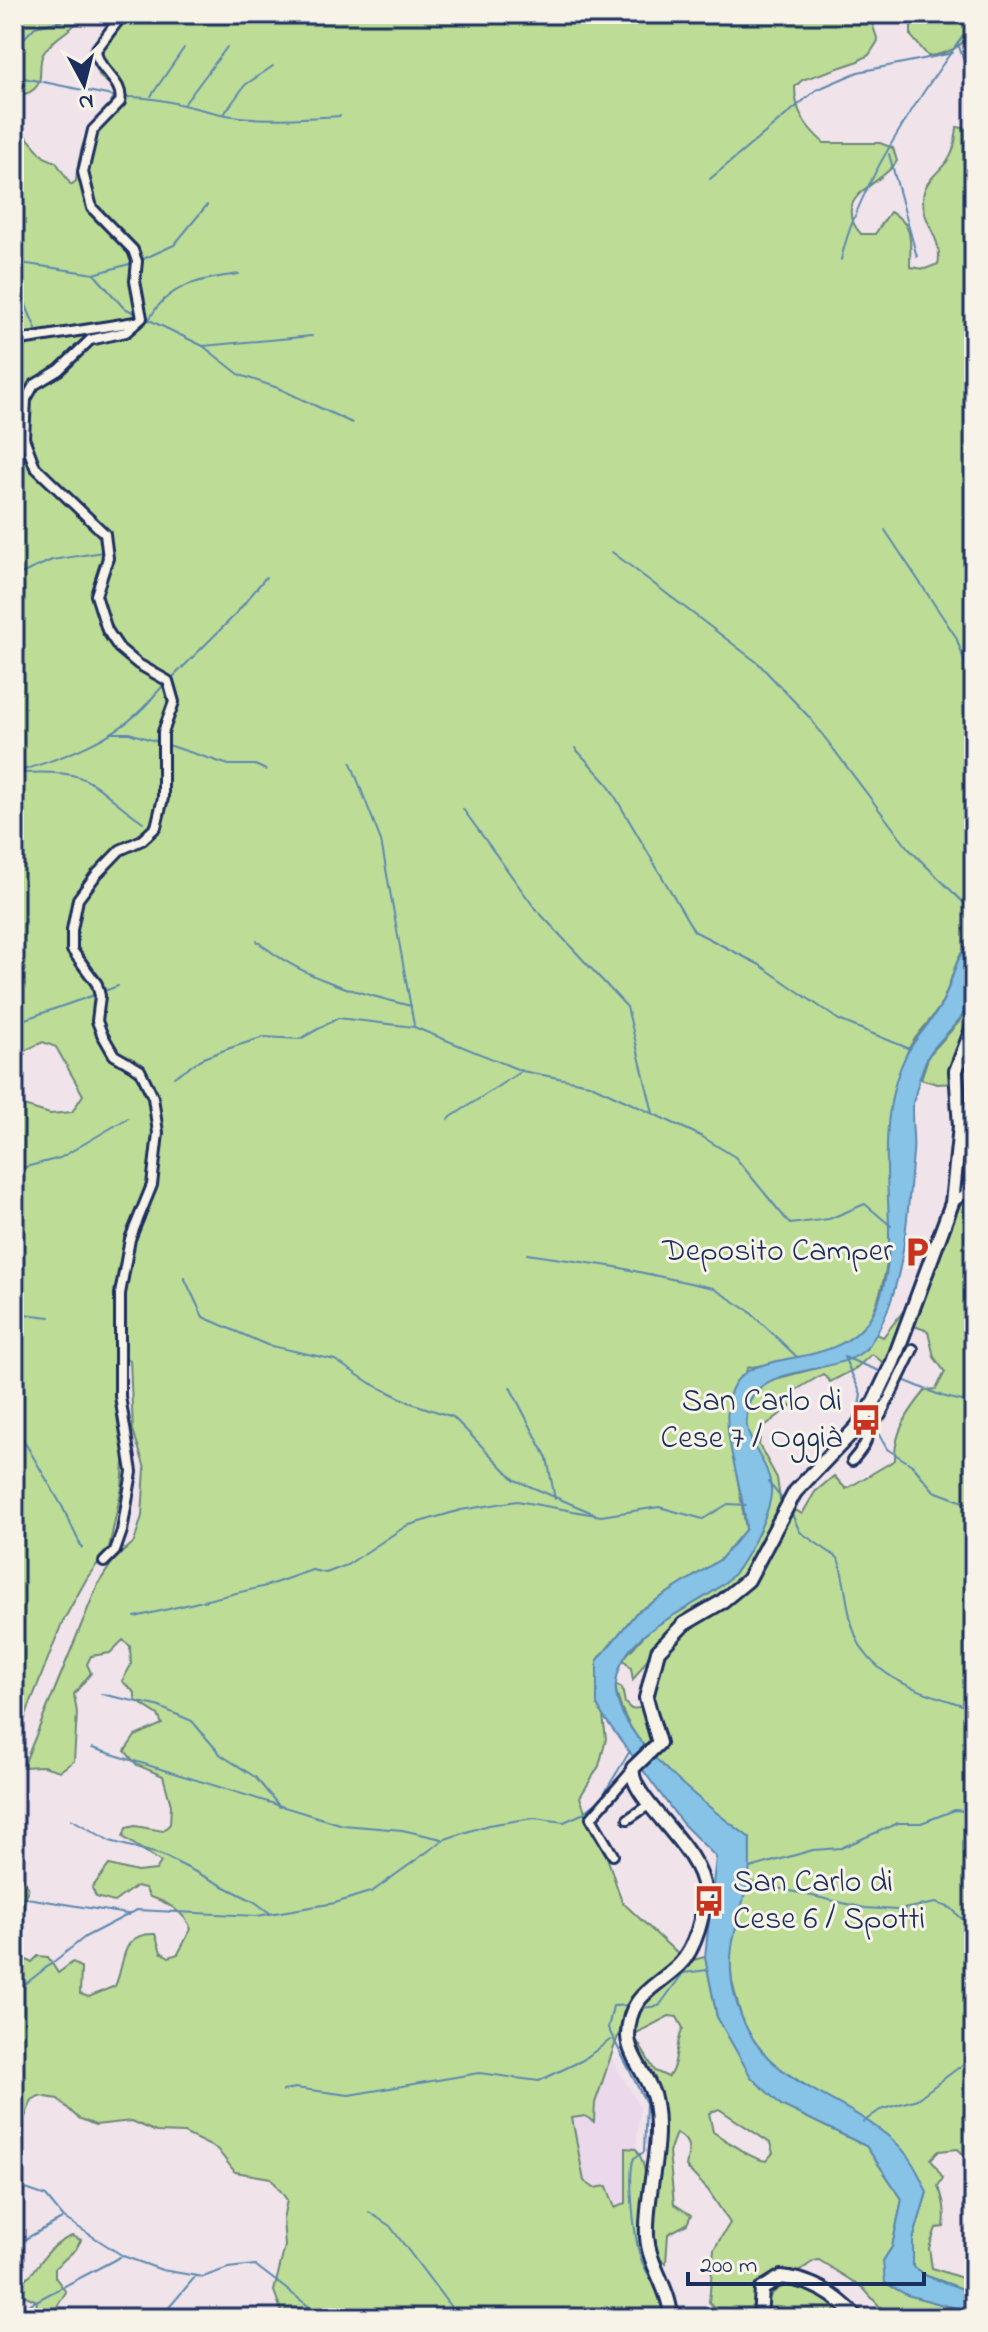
<svg xmlns="http://www.w3.org/2000/svg" width="988" height="2332" font-family="'Indie Flower',sans-serif">
<style>
.built{fill:#ebd9eb}
.green{fill:#bddd96;stroke:#6c867a;stroke-width:2;fill-rule:evenodd}
.water{fill:#87c3e7;stroke:#5c88b0;stroke-width:2}
.lines{fill:none;stroke-linecap:round;stroke-linejoin:round}
.stream{stroke:#5c88b0;stroke-width:2}
.street-casing{stroke:#1b2f5e;stroke-width:14}
.secondary-casing{stroke:#1b2f5e;stroke-width:18}
.street{stroke:#f7f3e8;stroke-width:8}
.secondary{stroke:#f7f3e8;stroke-width:12}
.labels{text-anchor:middle;dominant-baseline:central;stroke-width:6;stroke-linejoin:round;paint-order:stroke}
.poi-label{font-size:32px;fill:#1b2f5e;stroke:#f7f3e8;text-anchor:end}
</style>
<rect width="100%" height="100%" fill="#f0e4ea"/>
<filter id="ink" filterUnits="userSpaceOnUse"><feTurbulence type="fractalNoise" baseFrequency=".0125" numOctaves="2"/><feDisplacementMap in="SourceGraphic" scale="16" xChannelSelector="R" yChannelSelector="G"/><feConvolveMatrix kernelMatrix="1 2 1 2 8 2 1 2 1" color-interpolation-filters="sRGB"/></filter>
<g filter="url(#ink)">
<polygon class="built" points="612,2059 640,2107 636,2149 626,2148 626,2204 615,2208 600,2189 584,2181 572,2118 585,2116 594,2121 595,2103"/>
<g class="green">
<path d="M 14,14 L 85,14 C 73,31 54,36 43,54 C 37,66 45,81 33,90 C 28,94 20,95 14,94 Z"/>
<path d="M 120,14 L 869,14 L 878,41 L 869,55 L 856,62 L 802,80 L 795,87 C 795,112 806,127 824,143 L 880,143 L 893,148 L 897,161 C 883,185 828,196 861,234 L 875,234 L 890,212 C 915,224 910,242 910,267 L 925,269 L 938,264 C 944,240 922,223 923,199 C 923,180 941,172 950,157 C 955,149 956,136 957,127 L 974,130 L 974,935 C 950,964 955,978 940,1006 C 931,1022 911,1038 906,1056 C 891,1123 906,1301 853,1339 C 825,1359 779,1361 747,1368 L 733,1452 L 746,1529 L 721,1559 L 636,1613 L 597,1661 L 597,1705 L 603,1716 L 606,1739 L 599,1766 L 580,1797 L 593,1834 L 606,1854 L 622,1902 L 679,1955 C 668,1974 646,1978 635,1998 C 618,2029 607,2070 595,2103 L 594,2122 L 585,2116 L 572,2118 L 584,2181 L 594,2188 L 607,2186 L 615,2208 L 626,2203 L 626,2148 L 636,2149 C 655,2176 640,2208 642,2240 C 645,2268 667,2289 664,2318 L 284,2318 L 274,2291 L 285,2246 L 283,2219 L 287,2200 L 271,2178 L 235,2172 L 217,2149 L 184,2133 L 156,2132 L 132,2121 L 95,2125 L 78,2118 L 58,2099 L 39,2096 L 32,2100 L 25,2117 L 14,2120 L 14,1867 L 28,1887 L 18,1932 L 23,1959 L 32,1962 L 38,1956 L 48,1957 L 58,1973 L 73,1962 L 81,1968 L 80,1994 L 89,1997 L 115,1986 C 126,1964 118,1933 155,1934 L 161,1952 L 169,1957 L 178,1954 L 191,1929 C 185,1913 166,1901 150,1897 L 145,1888 L 136,1886 L 114,1902 L 96,1897 L 92,1888 L 109,1865 L 137,1872 L 156,1870 L 161,1862 L 123,1837 L 126,1828 L 135,1826 L 163,1831 L 170,1824 L 171,1805 L 163,1776 L 137,1765 L 125,1751 L 135,1736 L 162,1724 L 158,1715 L 135,1700 L 135,1693 L 122,1681 L 131,1665 L 130,1646 L 123,1640 L 110,1653 L 91,1656 L 87,1664 L 91,1673 L 74,1694 L 77,1713 L 74,1761 L 60,1771 L 43,1766 L 23,1767 L 98,1584 L 114,1560 L 134,1542 L 142,1516 L 145,1468 L 133,1430 L 130,1360 L 119,1359 L 115,1403 L 125,1450 L 122,1487 L 109,1548 L 87,1578 L 62,1623 L 14,1745 L 14,1103 L 50,1114 L 72,1112 L 83,1095 L 56,1047 L 43,1042 L 24,1051 L 14,1039 L 14,143 L 26,136 L 44,157 L 56,162 L 71,185 L 76,181 C 78,161 82,137 95,121 C 104,110 112,104 117,90 L 100,77 L 91,54 L 96,42 Z"/>
<path d="M 911,14 L 974,14 C 974,41 953,54 928,56 L 911,36 Z"/>
<polygon points="974,993 974,1043 964,1046 957,1083 937,1084 921,1079 929,1055 959,1022"/>
<path d="M 965,1194 L 974,1205 L 974,2166 L 958,2149 L 939,2151 L 931,2159 L 943,2178 L 938,2186 C 944,2199 946,2213 944,2227 L 936,2228 L 929,2248 L 932,2268 L 974,2282 L 974,2293 L 927,2276 L 913,2267 L 913,2240 L 927,2192 L 894,2142 L 771,2063 L 744,2027 L 732,1982 L 729,1946 L 749,1873 L 750,1838 C 700,1802 623,1748 615,1684 L 622,1688 L 625,1703 L 631,1709 L 647,1707 L 652,1652 L 633,1680 L 631,1668 L 623,1659 L 648,1631 L 738,1569 L 762,1524 L 760,1458 L 745,1432 L 749,1402 L 764,1382 L 832,1364 L 867,1349 L 875,1334 L 883,1337 L 908,1305 L 952,1203 ZM 909,1324 L 928,1331 L 934,1357 L 945,1372 L 936,1389 L 926,1390 C 908,1412 894,1432 895,1460 L 846,1489 L 834,1476 L 815,1492 L 802,1514 L 780,1500 L 777,1478 L 759,1445 L 761,1429 L 796,1402 L 791,1393 L 823,1374 L 830,1382 L 855,1369 L 872,1354 L 890,1368 Z"/>
<path d="M 705,1957 L 717,2017 L 781,2105 L 866,2146 L 902,2199 L 892,2247 L 883,2261 L 907,2295 L 974,2313 L 974,2318 L 890,2318 L 863,2288 L 819,2260 C 808,2261 806,2270 795,2273 C 779,2277 770,2272 756,2284 L 752,2318 L 724,2318 L 709,2302 L 714,2249 L 730,2223 L 708,2190 L 686,2167 C 689,2151 692,2141 676,2133 L 669,2152 L 674,2204 L 691,2215 L 687,2224 L 668,2234 L 666,2263 L 658,2258 L 653,2222 L 662,2107 L 632,2041 L 637,2041 L 655,2071 L 668,2077 C 678,2066 675,2044 683,2028 L 677,2017 L 669,2016 L 633,2035 L 644,1999 L 693,1960 ZM 719,2109 L 770,2143 L 773,2153 L 766,2161 C 749,2158 729,2142 713,2132 L 709,2113 Z"/>
<path d="M 72,2236 L 81,2240 L 76,2249 L 55,2268 L 55,2277 L 66,2292 L 50,2318 L 14,2318 L 36,2310 L 37,2301 L 21,2294 L 18,2286 C 22,2279 29,2277 33,2272 C 44,2257 52,2244 72,2236 Z"/>
<path d="M 795,2284 L 834,2302 L 852,2318 L 764,2318 C 765,2296 774,2287 795,2284 Z"/>
</g>
<path class="water" d="M 974,935 C 974,953 979,979 973,995 C 964,1020 945,1033 930,1053 C 922,1065 918,1085 914,1099 C 909,1115 915,1135 913,1153 C 907,1215 906,1293 869,1345 C 847,1377 764,1361 749,1403 C 737,1441 769,1455 771,1488 C 773,1508 751,1549 740,1566 C 710,1611 624,1619 616,1683 C 609,1734 713,1811 750,1838 C 749,1850 751,1863 749,1874 C 743,1912 726,1942 732,1982 C 749,2085 828,2084 894,2141 C 910,2155 919,2174 927,2192 L 913,2240 L 913,2267 L 927,2276 L 974,2293 L 974,2313 L 907,2295 L 885,2283 L 883,2261 L 892,2247 L 902,2199 L 866,2146 L 781,2105 L 751,2077 L 717,2017 L 705,1957 L 716,1857 L 682,1823 L 603,1716 L 597,1705 L 597,1661 L 636,1613 L 721,1559 L 746,1529 C 744,1486 721,1440 729,1398 C 741,1337 844,1382 877,1305 C 896,1261 887,1214 887,1167 C 886,1128 889,1090 906,1055 C 915,1037 931,1023 941,1005 C 955,978 952,962 974,935 Z"/>
<g class="lines">
<g class="stream">
<polyline points="958,44 974,88"/>
<polyline points="14,48 35,27 88,14"/>
<polyline points="14,76 117,97"/>
<polyline points="151,96 184,48"/>
<path d="M 123,97 C 157,96 188,107 221,114 C 260,122 300,118 340,116"/>
<polyline points="185,103 227,47"/>
<polyline points="224,114 245,85 273,66"/>
<polyline points="889,154 917,257"/>
<polyline points="710,179 816,90 858,72 953,53"/>
<path d="M 841,260 C 857,184 927,84 974,21"/>
<polyline points="139,261 174,245 207,205"/>
<polyline points="14,262 94,274 123,307 138,315"/>
<polyline points="94,274 133,263"/>
<polyline points="14,277 36,329"/>
<polyline points="143,317 203,346 240,375 278,388 352,423"/>
<path d="M 149,320 C 167,284 202,279 239,274"/>
<polyline points="203,346 312,336"/>
<polyline points="885,530 956,637 974,689"/>
<polyline points="612,552 758,663 810,718 908,848 974,913"/>
<polyline points="14,577 52,560 103,552"/>
<polyline points="171,679 234,616 266,577"/>
<polyline points="110,733 129,733 162,743"/>
<polyline points="168,745 229,765 255,765 266,770"/>
<polyline points="575,748 607,783 694,931 760,965 839,1020 910,1049"/>
<polyline points="351,763 381,841 414,1025"/>
<path d="M 14,773 C 56,760 109,742 141,710 C 150,702 157,691 166,683"/>
<path d="M 21,773 C 97,769 87,784 143,822"/>
<polyline points="463,809 534,907 627,1007 653,1113"/>
<path d="M 257,941 C 303,979 355,992 411,1006"/>
<polyline points="104,991 118,986"/>
<polyline points="14,1023 94,995"/>
<polyline points="174,1077 203,1058 230,1048 264,1037 300,1039 338,1018 414,1027 522,1071 589,1084 701,1136 735,1157 790,1224 829,1219 865,1204 891,1226"/>
<polyline points="448,1119 520,1072"/>
<polyline points="14,1170 60,1158 128,1118"/>
<polyline points="527,1254 616,1267 713,1288 749,1311 797,1357"/>
<polyline points="184,1277 203,1317 267,1345 335,1360 370,1383 411,1403 453,1417 515,1480 595,1514"/>
<polyline points="14,1313 50,1317"/>
<polyline points="844,1357 861,1394 859,1406 862,1409"/>
<polyline points="844,1357 882,1372"/>
<polyline points="903,1380 942,1396 974,1404"/>
<polyline points="510,1387 547,1458 555,1499"/>
<polyline points="869,1417 887,1449 912,1465 934,1491 974,1506"/>
<polyline points="14,1424 62,1506 82,1548"/>
<polyline points="768,1482 783,1500"/>
<path d="M 791,1512 L 800,1532 L 838,1558 C 846,1582 846,1608 854,1631 C 870,1682 929,1693 974,1709"/>
<polyline points="135,1617 266,1586 312,1570 326,1573 347,1565 406,1526 461,1510 517,1501 601,1516 659,1507 703,1519 728,1504 746,1505"/>
<polyline points="101,1694 157,1706 192,1721 221,1755 255,1777 280,1807"/>
<polyline points="92,1748 343,1825 402,1830 442,1839"/>
<polyline points="71,1819 110,1841 162,1855 255,1902 271,1914"/>
<polyline points="750,1868 813,1850 841,1848 898,1823 921,1823 955,1810 974,1812"/>
<polyline points="746,1881 865,1908 897,1910 936,1903 951,1908 962,1919 974,1924"/>
<polyline points="14,1896 127,1914"/>
<polyline points="14,1993 85,1937 137,1910 257,1916 335,1903 373,1891 445,1839 488,1825 534,1818 564,1822 582,1814 600,1800 630,1751"/>
<path d="M 632,2005 L 613,2006 L 608,2028 L 646,2103 L 644,2152 L 634,2158 C 627,2174 635,2242 641,2259 C 648,2280 667,2294 661,2318"/>
<polyline points="642,2008 659,2006 683,1973 708,1970"/>
<polyline points="283,2091 295,2088 349,2095 479,2073 539,2081 583,2060 610,2040"/>
<polyline points="863,2122 880,2110 917,2099 974,2056"/>
<polyline points="14,2185 46,2196 64,2218 123,2256 162,2270 203,2277 228,2268 255,2265 324,2318"/>
<polyline points="369,2212 390,2226 459,2318"/>
<polyline points="14,2245 62,2219"/>
<polyline points="15,2312 120,2257"/>
<polyline points="160,2318 195,2277"/>
</g>
<defs>
<g id="street">
<polyline points="14,341 135,322"/>
<polyline points="952,1203 965,1194 974,1158"/>
<polyline points="869,1411 876,1417 881,1415 913,1349"/>
<path d="M 852,1461 C 864,1447 873,1437 863,1420"/>
<path d="M 104,1562 L 115,1551 L 122,1531 L 132,1472 L 120,1396 L 120,1294 L 130,1239 L 152,1185 L 158,1133 L 153,1097 L 140,1070 L 114,1055 L 102,1034 L 97,1021 L 100,996 L 97,984 L 72,950 L 72,930 L 78,899 L 96,875 L 120,850 L 142,840 L 156,827 L 163,798 L 163,732 L 174,702 L 168,681 L 138,664 L 119,648 L 107,630 L 96,595 L 108,558 L 105,534 L 35,467 L 24,438 L 26,399 L 34,385 L 59,370 L 90,340 L 126,332 L 142,318 L 135,281 L 137,261 L 133,250 L 92,208 L 83,172 L 93,130 L 120,102 C 125,81 97,71 96,50 L 123,14"/>
<polyline points="628,1819 650,1804"/>
<polyline points="613,1855 591,1818 631,1772"/>
</g>
<g id="secondary">
<path d="M 671,2318 C 670,2289 649,2266 647,2237 C 645,2193 663,2148 655,2103 C 652,2080 629,2059 628,2036 C 628,1995 655,1988 679,1965 C 695,1950 705,1913 704,1891 C 702,1847 627,1797 633,1768 L 659,1743 L 646,1698 L 658,1651 L 684,1624 L 720,1603 L 748,1580 L 795,1492 L 857,1427 L 873,1404 L 893,1362 L 952,1203 L 960,1126 L 956,1071 L 974,1024"/>
<path d="M 760,2318 L 762,2289 L 781,2277 C 811,2280 837,2295 857,2318"/>
</g>
</defs>
<use href="#street" class="street-casing"/>
<use href="#secondary" class="secondary-casing"/>
<use href="#street" class="street"/>
<use href="#secondary" class="secondary"/>
</g>
</g>
<defs>
<symbol id="parking-bare" viewBox="-9 -9 18 18"><path d="M-3.5-5.5H1a3.5 3.5 0 0 1 0 7H-1V5.5H-3.5ZM-1-3.4V-.6H.8a1.4 1.4 0 0 0 0-2.8Z" fill="#c8321e" stroke="#f7f3e8" stroke-width="2.5" paint-order="stroke"/></symbol>
<symbol id="bus-bare" viewBox="-9 -9 18 18"><path d="M-5-6H5V4H4V6H2V4H-2V6H-4V4H-5ZM-3.5-4V0h7V-4ZM-3.5 1.2v1.5H-2V1.2ZM2 1.2v1.5H3.5V1.2Z" fill="#c8321e" stroke="#f7f3e8" stroke-width="2.5" paint-order="stroke"/></symbol>
</defs>
<g fill-rule="evenodd">
<use href="#parking-bare" x="895" y="1230" width="44" height="44"/>
<use href="#bus-bare" x="844" y="1398" width="44" height="44"/>
<use href="#bus-bare" x="687" y="1879" width="44" height="44"/>
</g>
<g class="labels">
<g class="poi-label">
<text x="893" y="1252">Deposito Camper</text>
<text x="842" y="1402">San Carlo di<tspan x="842" dy="37">Cese 7 / Oggià</tspan></text>
<text x="733" y="1883" text-anchor="start">San Carlo di<tspan x="733" dy="37">Cese 6 / Spotti</tspan></text>
</g>
</g>
<rect width="988" height="2332" fill="none" stroke="#f7f3e8" stroke-width="48"/>
<rect x="24" y="24" width="940" height="2284" fill="none" stroke="#1b2f5e" stroke-width="3" filter="url(#ink)"/>
<g transform="translate(84 84) rotate(173)" stroke="#f7f3e8" stroke-width="6" paint-order="stroke">
<path d="M0-6L14 30L0 20L-14 30Z" fill="#1b2f5e"/>
<text y="-12" font-size="22" font-weight="bold" text-anchor="middle" fill="#1b2f5e">N</text>
</g>
<path d="M688 2272v12h236v-12" fill="none" stroke="#1b2f5e" stroke-width="4"/>
<text x="700" y="2272" font-size="24" fill="#1b2f5e" stroke="#f7f3e8" stroke-width="6" paint-order="stroke">200 m</text>
</svg>
